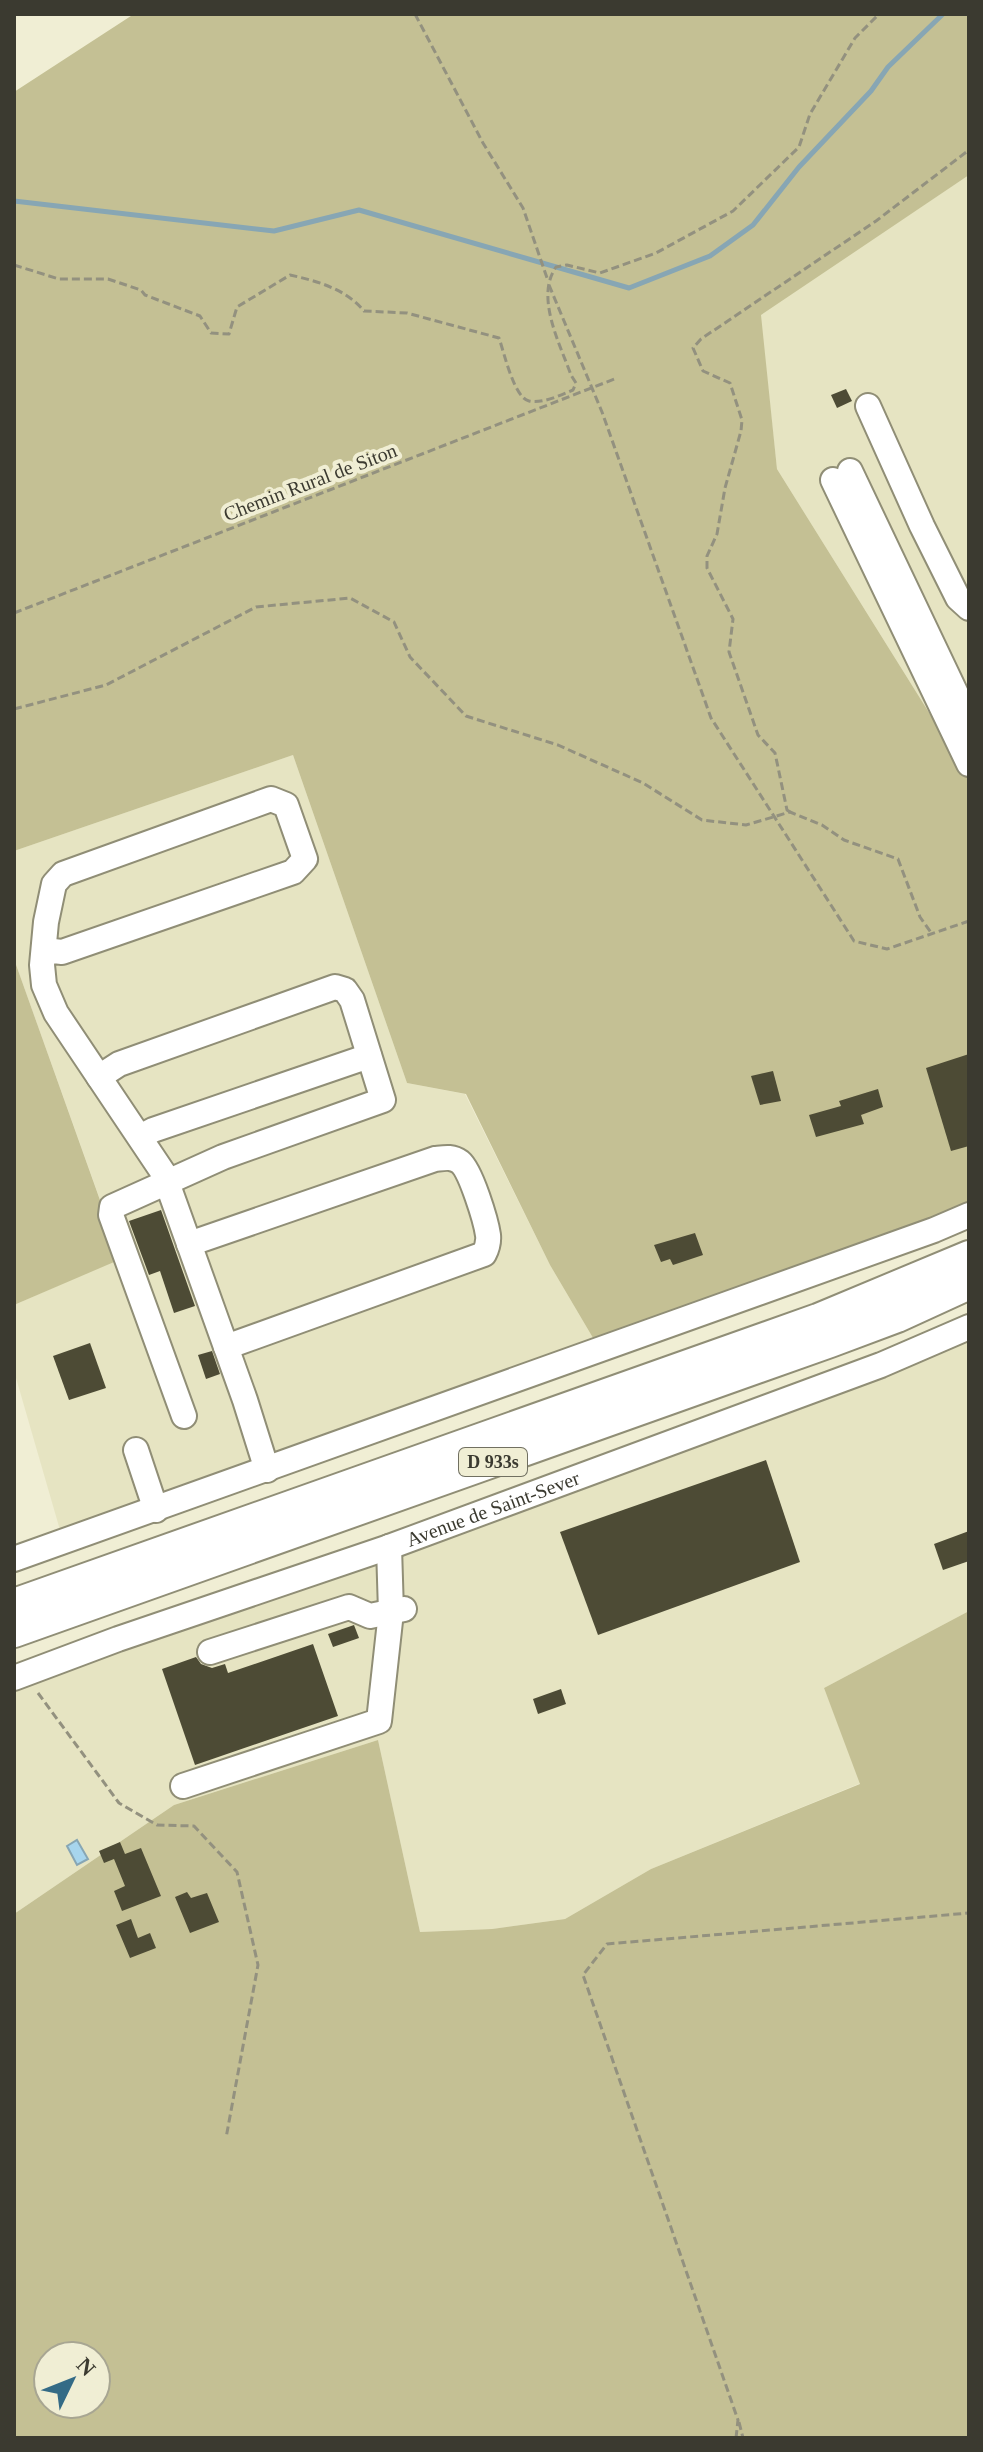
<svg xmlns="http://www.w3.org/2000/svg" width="983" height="2452" font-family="Georgia,serif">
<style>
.built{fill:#e6e4c2}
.forest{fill:#c4c094;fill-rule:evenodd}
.water{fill:#a7d5ed;stroke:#87a6b4;stroke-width:2}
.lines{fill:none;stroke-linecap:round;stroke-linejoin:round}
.stream{stroke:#87a6b4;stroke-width:5}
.building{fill:#4d4b35}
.minor-casing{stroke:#908e76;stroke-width:28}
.major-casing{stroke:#908e76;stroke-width:34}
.path{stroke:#93917f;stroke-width:3;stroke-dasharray:8 4;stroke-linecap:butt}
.minor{stroke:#fff;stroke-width:24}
.major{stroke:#fff;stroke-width:30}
.labels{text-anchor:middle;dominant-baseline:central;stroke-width:8;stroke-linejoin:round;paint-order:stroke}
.shield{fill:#f0eed4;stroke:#717061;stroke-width:2}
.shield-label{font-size:18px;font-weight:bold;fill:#3b3a30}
.street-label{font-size:20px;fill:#3b3a30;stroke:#f0eed4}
</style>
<rect width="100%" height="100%" fill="#f0eed4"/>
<g class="built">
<polygon points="969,175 969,756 958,759 777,469 760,314"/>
<polygon points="293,755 407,1083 465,1094 550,1265 596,1343 60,1530 14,1371 14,1305 121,1258 14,959 14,851"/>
<polygon points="969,1337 969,1611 824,1688 861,1783 651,1869 565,1919 492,1929 420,1932 378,1740 174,1805 14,1914 14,1690 47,1676"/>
</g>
<g class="forest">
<polygon points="134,14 969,14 969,175 761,315 777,469 958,759 969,756 969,1209 596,1343 550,1265 466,1094 407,1083 293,755 14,851 14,92"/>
<polygon points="14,959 121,1259 14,1305"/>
<path d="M 969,1611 L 969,2438 L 14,2438 L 14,1914 L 174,1805 L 378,1740 L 420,1932 L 492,1929 L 565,1919 L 651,1869 L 860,1784 L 824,1688 ZM 48,2356 L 96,2356 L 96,2404 L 48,2404 Z"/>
</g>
<polygon class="water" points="77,1840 88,1859 77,1865 67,1846"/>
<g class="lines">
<polyline class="stream" points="14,201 274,231 359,210 629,288 710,256 753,225 799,167 871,91 888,67 943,14"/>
</g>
<g class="building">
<polygon points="846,389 852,401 837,408 831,395"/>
<polygon points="969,1054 969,1146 951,1151 926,1068"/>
<polygon points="773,1071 781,1101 760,1105 751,1076"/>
<polygon points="878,1089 883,1107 861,1115 864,1124 816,1137 809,1115 841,1106 839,1101"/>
<polygon points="161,1210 195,1306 174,1313 160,1271 149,1275 129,1221"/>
<polygon points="695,1233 703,1255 673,1265 670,1259 661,1262 654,1245"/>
<polygon points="90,1343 106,1388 69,1400 53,1356"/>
<polygon points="212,1351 220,1374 206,1379 198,1355"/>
<polygon points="766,1460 800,1562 598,1635 560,1532"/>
<polygon points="969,1531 969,1561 943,1570 934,1544"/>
<polygon points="354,1625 359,1638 333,1647 328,1634"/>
<polygon points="313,1644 338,1716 195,1765 162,1669 196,1657 201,1664 212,1668 225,1664 228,1673"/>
<polygon points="561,1689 566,1704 538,1714 533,1699"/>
<polygon points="120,1842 125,1854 141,1848 161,1896 122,1911 114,1891 125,1886 114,1859 104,1863 99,1851"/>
<polygon points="187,1892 191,1898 207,1893 219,1922 190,1933 175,1897"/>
<polygon points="131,1919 138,1938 150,1933 156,1948 130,1958 116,1925"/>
</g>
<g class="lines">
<defs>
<g id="minor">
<polyline points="868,406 922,526 958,598 969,608"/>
<polyline points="850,471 969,721"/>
<polyline points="833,480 969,764"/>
<polyline points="44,950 62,952 293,872 305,859 286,805 271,799 63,874 54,884 46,922 42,965 44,985 56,1013 164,1174 245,1400 267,1470"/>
<polyline points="99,1077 119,1064 335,987 345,990 352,1000 383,1100 223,1157 112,1207 111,1215 184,1416"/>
<polyline points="140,1137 153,1130 369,1056"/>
<path d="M 189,1244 L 435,1159 C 444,1158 452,1156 460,1162 C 471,1171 486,1221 488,1235 C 489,1243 487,1248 484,1254 L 226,1347"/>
<polyline points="136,1450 156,1510"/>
<polyline points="14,1559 934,1230 969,1215"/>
<polyline points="210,1652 349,1607 370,1616 404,1609"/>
<path id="s1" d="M 14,1678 L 118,1639 L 389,1547 L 881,1365 L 969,1327"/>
<polyline points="183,1786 379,1721 391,1612 389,1547"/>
</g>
<g id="major">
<polyline points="14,1604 818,1319 969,1256"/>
<polyline points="14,1632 830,1342 897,1317 969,1284"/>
</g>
</defs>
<use href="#minor" class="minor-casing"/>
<use href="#major" class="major-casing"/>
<g class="path">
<polyline points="415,14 483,143 523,208 547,278"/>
<path d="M 14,265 L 59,279 L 108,279 L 141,290 L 145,295 L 200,316 L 211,333 L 229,334 L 237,307 L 290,275 C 317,281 346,289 364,311 L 407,313 L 499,338 C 504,352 514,398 529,401 C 542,404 561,395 573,390 L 576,383 L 571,375 C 560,344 535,297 556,267 L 567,265 L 600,273 L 656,253 L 733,211 L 799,147 L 810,114 L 855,38 L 879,14"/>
<polyline points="549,285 602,412 711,718 854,941 887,949 969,921"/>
<polyline points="14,613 617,378"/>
<polyline points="14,709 106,685 256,607 350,598 394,622 410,657 466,716 558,745 643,783 702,820 746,825 790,812 822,825 844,840 898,859 920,917 932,934"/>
<polyline points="790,812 787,810 775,753 758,735 729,652 733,619 707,568 707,556 717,534 725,488 741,431 742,420 730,383 703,371 693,348 701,339 876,221 969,150"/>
<polyline points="38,1693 119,1803 157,1825 194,1826 237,1872 258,1965 226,2138"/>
<polyline points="739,2422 743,2438"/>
<polyline points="736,2438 738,2420 583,1975 607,1944 969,1913"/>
</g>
<use href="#minor" class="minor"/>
<use href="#major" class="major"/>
</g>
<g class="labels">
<rect class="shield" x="459" y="1448" width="68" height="28" rx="6"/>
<g class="shield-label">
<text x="493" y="1462">D 933s</text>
</g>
<g class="street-label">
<text transform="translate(310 482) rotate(-21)">Chemin Rural de Siton</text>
<text stroke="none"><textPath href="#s1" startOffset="508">Avenue de Saint-Sever</textPath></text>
</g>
</g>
<rect width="983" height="2452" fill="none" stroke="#3b3a30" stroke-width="32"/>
<g transform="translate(72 2380) rotate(47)"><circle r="38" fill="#f0eed4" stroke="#a8a692" stroke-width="2"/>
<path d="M0-6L14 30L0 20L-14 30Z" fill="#346b86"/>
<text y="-12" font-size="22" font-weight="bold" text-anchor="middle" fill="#3b3a30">N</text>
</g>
</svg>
